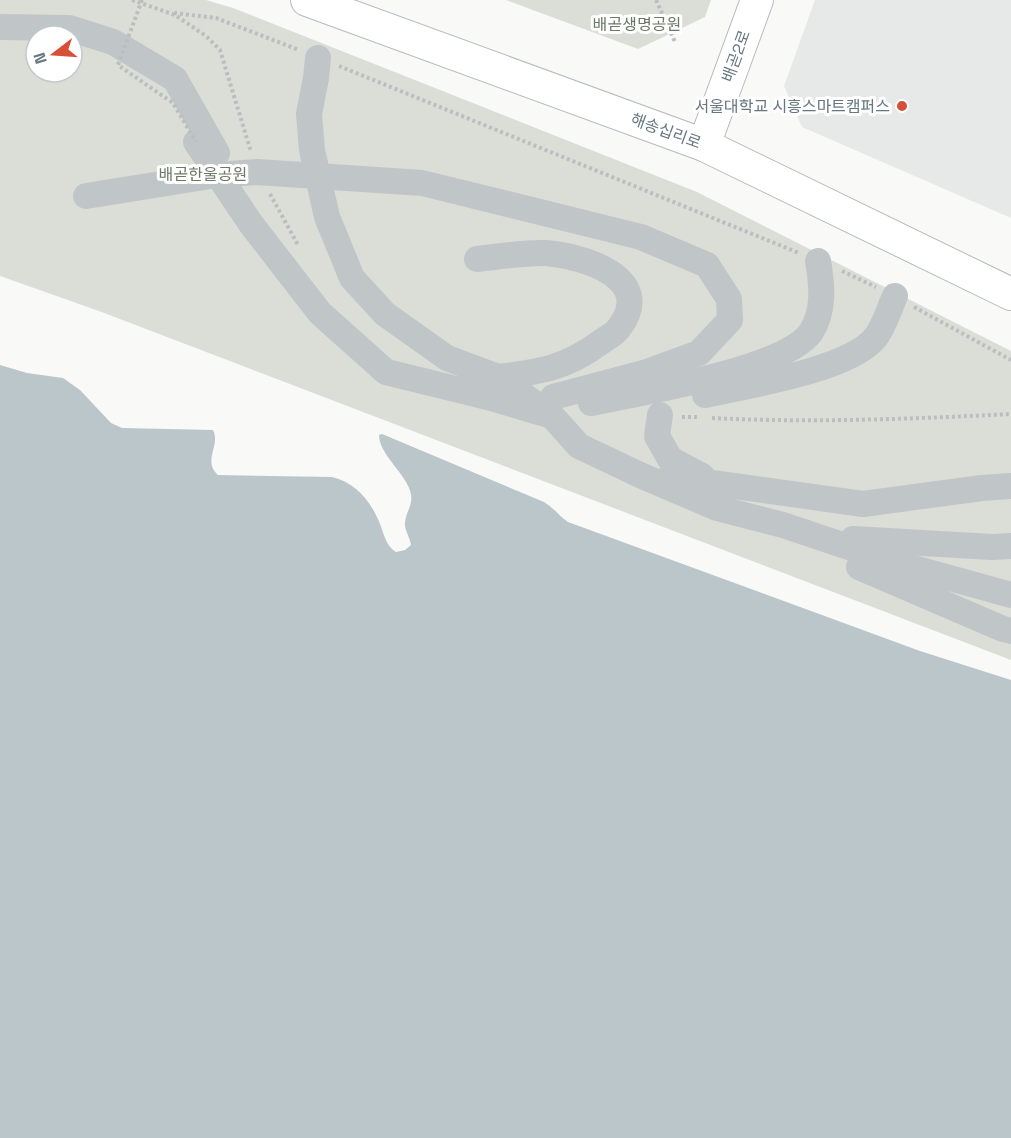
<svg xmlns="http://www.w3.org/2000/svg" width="1011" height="1138" font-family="'Space Grotesk','Noto Sans KR',sans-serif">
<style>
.built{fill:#e7e9e8}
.green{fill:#daded6;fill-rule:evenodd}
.water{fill:#bac6ca}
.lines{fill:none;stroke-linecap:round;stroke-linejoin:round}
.major-casing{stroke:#b4babd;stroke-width:34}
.path{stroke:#bbbec0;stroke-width:4;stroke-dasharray:3 3;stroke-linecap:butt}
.minor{stroke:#c0c5c8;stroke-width:26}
.major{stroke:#fff;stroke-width:32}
.path-bridge{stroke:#bbbec0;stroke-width:4;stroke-dasharray:3 3;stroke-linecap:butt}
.poi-dot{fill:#d84f38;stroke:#fff;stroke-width:2}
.labels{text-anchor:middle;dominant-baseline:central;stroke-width:6;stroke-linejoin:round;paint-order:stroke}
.park-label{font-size:16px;fill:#6a7865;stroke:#fff}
.street-label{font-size:16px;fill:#667780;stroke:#fff}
.poi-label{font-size:16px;fill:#667780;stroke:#fff;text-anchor:end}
</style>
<rect width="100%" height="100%" fill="#f9f9f7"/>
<polygon class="built" points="815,0 1011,0 1011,218 802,127 784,86"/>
<g class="green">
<path d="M 0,0 L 206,0 L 233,8 L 697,192 L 1011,351 L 1011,660 L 99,311 L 0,276 ZM 36,36 L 72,36 L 72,72 L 36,72 Z"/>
<polygon points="506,0 711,0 705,17 638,49"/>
</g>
<path class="water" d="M 0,365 L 27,373 L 63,378 L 80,390 L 111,423 L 122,428 L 213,430 C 221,445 202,461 218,475 L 332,477 C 356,483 371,501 380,524 C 384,534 386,546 396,552 L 405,550 L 411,545 C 410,537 404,530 405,522 C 406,512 413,505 411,494 C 407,474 379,455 379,435 L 382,434 L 544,502 C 554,508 559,516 568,522 L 920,651 L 1011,680 L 1011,1138 L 0,1138 Z"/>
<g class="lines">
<defs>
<g id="major">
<polyline points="307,0 704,145 1011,294"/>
<polyline points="704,145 757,0"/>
</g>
</defs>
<use href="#major" class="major-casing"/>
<g class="path">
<polyline points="132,0 175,15 206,36 220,50 251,152"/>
<polyline points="656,0 675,42"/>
<polyline points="174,13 216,18 299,50"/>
<polyline points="339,66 799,253"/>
<polyline points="270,194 298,245"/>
<polyline points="842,271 876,287"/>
<polyline points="914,307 1011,360"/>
<polyline points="682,417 698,417"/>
<path d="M 712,418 C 812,423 911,419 1011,414"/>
</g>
<g class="minor">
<polyline points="0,27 69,28 113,42 175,79 217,153"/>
<polyline points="318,58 316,78 309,114 312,150 327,217 352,278 385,314 447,358 498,377 537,405"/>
<polyline points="196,142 251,224 320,313 386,372 488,397 552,416 579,446 640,475 717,508 783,525 899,564 1011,595"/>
<polyline points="86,196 217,175 257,172 422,183 641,237 707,265 729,299 730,320 699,353 647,372 553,397"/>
<path d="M 477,259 C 499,257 524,252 546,253 C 583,256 657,278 619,328 C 615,334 606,338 601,342 C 566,368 540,372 498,377"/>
<path d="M 705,395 C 746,386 849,370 875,338 C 884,327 889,309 895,296"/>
<path d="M 591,403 C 638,393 785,370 811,332 C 825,310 822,285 818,261"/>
<polyline points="660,415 657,436 670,459 702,476"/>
<polyline points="669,477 863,504 982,488 1011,486"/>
<polyline points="853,539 992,547 1011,546"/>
<polyline points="859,567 1003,629 1011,631"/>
</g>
<use href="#major" class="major"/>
<polyline class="path-bridge" points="142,0 118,65 173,103 196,142"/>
</g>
<circle class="poi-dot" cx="902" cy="106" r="6"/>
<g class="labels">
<g class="park-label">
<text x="637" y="24">배곧생명공원</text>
<text x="203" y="174">배곧한울공원</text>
</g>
<g class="street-label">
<text transform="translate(736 56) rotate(-70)">배곧2로</text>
<text transform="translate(666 131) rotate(20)">해송십리로</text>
</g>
<g class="poi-label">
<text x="890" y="106">서울대학교 시흥스마트캠퍼스</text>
</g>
</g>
<g transform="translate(54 54) rotate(253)"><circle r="28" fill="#ffffff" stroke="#c2c9cc" stroke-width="1.5"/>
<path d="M0-4.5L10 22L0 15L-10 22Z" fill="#d84f38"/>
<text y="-9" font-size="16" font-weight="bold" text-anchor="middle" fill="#667780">N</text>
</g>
</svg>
